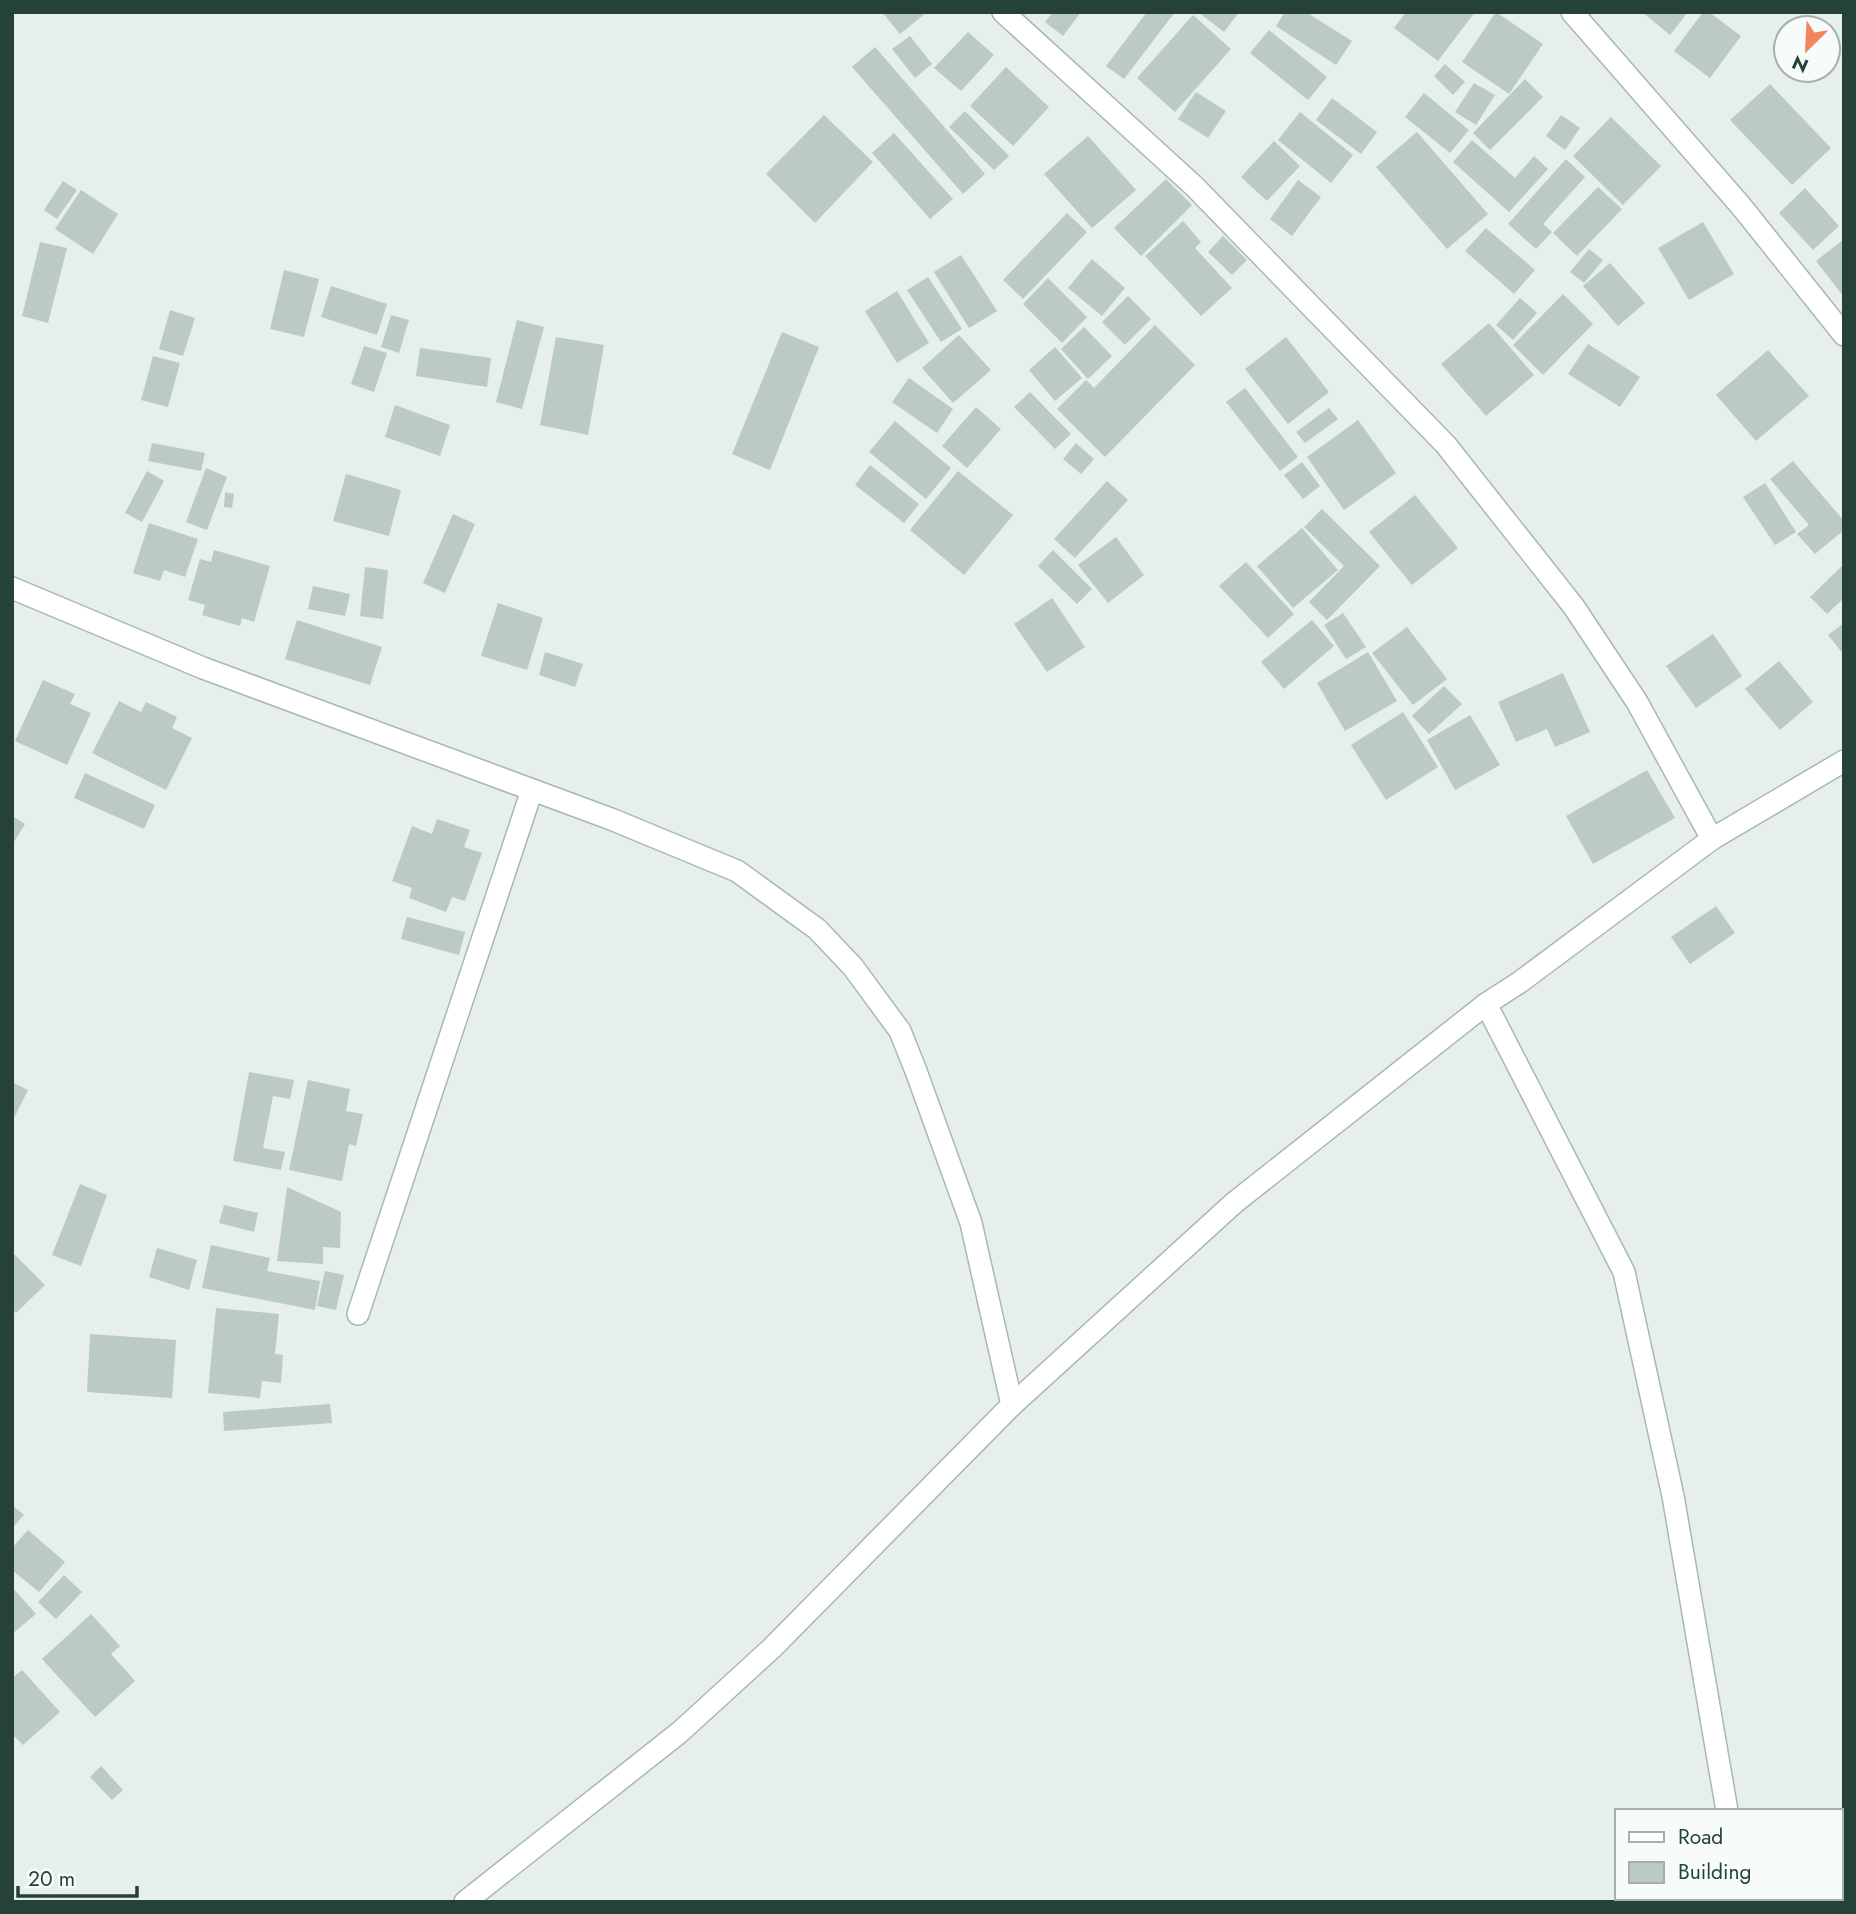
<svg xmlns="http://www.w3.org/2000/svg" width="1856" height="1914" font-family="Jost,sans-serif">
<style>
.building{fill:#bbcac4}
.lines{fill:none;stroke-linecap:round;stroke-linejoin:round}
.minor-casing{stroke:#a8b8b2;stroke-width:24}
.minor{stroke:#fff;stroke-width:21}
</style>
<rect width="100%" height="100%" fill="#e6efeb"/>
<g class="building">
<polygon points="882,12 927,12 900,34"/>
<polygon points="1053,12 1081,12 1063,36 1045,22"/>
<polygon points="1147,12 1175,12 1124,79 1106,66"/>
<polygon points="1198,12 1239,12 1224,32"/>
<polygon points="1285,12 1306,12 1352,41 1336,65 1276,26"/>
<polygon points="1406,12 1475,12 1438,61 1394,28"/>
<polygon points="1496,12 1543,44 1509,94 1462,62"/>
<polygon points="1642,12 1688,12 1670,35"/>
<polygon points="1703,12 1709,12 1741,36 1710,78 1674,51"/>
<polygon points="1193,15 1231,49 1175,112 1137,78"/>
<polygon points="1269,30 1327,77 1308,100 1250,53"/>
<polygon points="968,32 994,55 961,91 934,68"/>
<polygon points="910,36 932,64 915,78 892,49"/>
<polygon points="875,47 985,174 963,194 852,67"/>
<polygon points="1445,64 1465,82 1453,95 1434,76"/>
<polygon points="1006,67 1049,107 1013,146 970,106"/>
<polygon points="1525,79 1543,97 1490,150 1473,133"/>
<polygon points="1474,83 1495,95 1476,125 1455,112"/>
<polygon points="1770,84 1831,148 1792,185 1730,120"/>
<polygon points="1196,92 1226,111 1208,138 1178,119"/>
<polygon points="1424,93 1469,130 1450,153 1405,117"/>
<polygon points="1332,98 1377,132 1361,154 1316,120"/>
<polygon points="965,111 1009,156 994,170 949,127"/>
<polygon points="1300,112 1353,155 1331,183 1278,140"/>
<polygon points="824,115 873,162 815,223 766,174"/>
<polygon points="1561,115 1580,128 1565,150 1546,136"/>
<polygon points="1611,117 1661,166 1623,205 1573,156"/>
<polygon points="1417,132 1488,214 1447,249 1376,167"/>
<polygon points="894,133 953,199 930,219 872,153"/>
<polygon points="1088,136 1136,190 1092,228 1044,174"/>
<polygon points="1472,140 1515,178 1534,156 1548,169 1509,212 1453,162"/>
<polygon points="1274,141 1300,166 1267,201 1241,177"/>
<polygon points="1566,159 1585,177 1543,224 1552,232 1536,249 1508,224"/>
<polygon points="1166,179 1192,205 1141,256 1114,228"/>
<polygon points="1298,180 1321,197 1292,236 1270,219"/>
<polygon points="63,181 77,190 57,219 44,210"/>
<polygon points="1598,187 1622,209 1577,256 1553,233"/>
<polygon points="1805,188 1839,226 1813,250 1779,213"/>
<polygon points="81,190 118,214 93,254 55,229"/>
<polygon points="1067,213 1087,232 1023,299 1003,280"/>
<polygon points="1183,221 1201,242 1195,248 1232,288 1201,316 1145,256"/>
<polygon points="1703,222 1734,274 1689,300 1658,248"/>
<polygon points="1486,228 1535,270 1514,294 1465,251"/>
<polygon points="1223,236 1247,260 1232,275 1208,252"/>
<polygon points="1844,239 1844,297 1816,261"/>
<polygon points="40,242 67,248 48,323 22,316"/>
<polygon points="1589,249 1603,260 1584,283 1570,272"/>
<polygon points="961,255 997,311 969,328 934,272"/>
<polygon points="1092,259 1125,288 1102,316 1068,288"/>
<polygon points="1610,263 1645,303 1618,326 1583,286"/>
<polygon points="284,270 319,279 304,337 270,329"/>
<polygon points="928,277 962,329 941,342 907,290"/>
<polygon points="1048,278 1087,317 1062,343 1023,304"/>
<polygon points="331,286 387,304 377,335 321,317"/>
<polygon points="897,291 929,343 897,363 865,311"/>
<polygon points="1563,294 1593,324 1543,375 1513,345"/>
<polygon points="1128,296 1151,319 1125,345 1102,322"/>
<polygon points="1520,298 1537,313 1513,340 1496,325"/>
<polygon points="170,310 195,318 183,356 159,349"/>
<polygon points="391,315 409,320 399,353 381,347"/>
<polygon points="517,320 544,327 522,409 496,402"/>
<polygon points="1489,323 1534,375 1486,416 1441,364"/>
<polygon points="1155,325 1195,365 1105,457 1057,409 1086,380 1094,388"/>
<polygon points="1084,327 1112,356 1088,379 1061,349"/>
<polygon points="782,332 819,347 770,470 732,454"/>
<polygon points="959,335 991,370 953,403 922,368"/>
<polygon points="556,337 604,345 588,435 540,425"/>
<polygon points="1286,337 1329,392 1288,424 1245,369"/>
<polygon points="1588,344 1640,377 1620,407 1568,374"/>
<polygon points="364,346 387,353 374,392 351,384"/>
<polygon points="1055,347 1082,378 1055,401 1029,370"/>
<polygon points="420,348 491,358 487,387 416,376"/>
<polygon points="1768,350 1809,396 1756,441 1716,395"/>
<polygon points="153,356 180,363 168,407 141,400"/>
<polygon points="909,378 953,409 937,433 892,402"/>
<polygon points="1245,388 1298,457 1280,471 1226,402"/>
<polygon points="1030,392 1071,434 1055,449 1014,407"/>
<polygon points="395,405 450,425 440,456 385,437"/>
<polygon points="976,407 1001,429 967,468 942,446"/>
<polygon points="1329,408 1338,419 1305,443 1296,432"/>
<polygon points="1358,420 1396,473 1344,510 1307,457"/>
<polygon points="895,421 951,468 926,499 869,452"/>
<polygon points="152,443 205,453 201,471 148,461"/>
<polygon points="1076,443 1094,459 1081,474 1063,459"/>
<polygon points="1793,461 1844,521 1844,530 1815,554 1797,534 1809,525 1770,479"/>
<polygon points="1302,462 1320,486 1303,499 1284,475"/>
<polygon points="870,465 919,504 904,523 855,485"/>
<polygon points="206,468 227,477 207,530 186,522"/>
<polygon points="147,471 164,481 142,522 125,513"/>
<polygon points="958,471 1013,515 964,575 910,530"/>
<polygon points="346,474 401,490 389,536 333,521"/>
<polygon points="1107,481 1128,500 1075,558 1054,539"/>
<polygon points="1765,483 1796,532 1775,545 1743,497"/>
<polygon points="225,492 234,494 232,508 224,507"/>
<polygon points="1415,495 1458,548 1412,585 1369,532"/>
<polygon points="1322,509 1380,566 1327,620 1309,602 1344,566 1304,527"/>
<polygon points="453,514 475,524 445,593 423,583"/>
<polygon points="149,523 198,539 185,577 164,570 160,581 133,573"/>
<polygon points="1302,528 1338,570 1293,608 1257,566"/>
<polygon points="1116,537 1144,575 1108,603 1078,565"/>
<polygon points="214,550 270,566 254,622 242,618 240,626 202,615 205,605 188,600 200,559 211,562"/>
<polygon points="1053,550 1092,589 1077,604 1038,566"/>
<polygon points="1246,562 1294,614 1268,638 1219,586"/>
<polygon points="1844,564 1844,598 1827,614 1810,597"/>
<polygon points="365,567 388,570 383,619 360,616"/>
<polygon points="313,586 350,594 345,616 308,609"/>
<polygon points="1052,598 1085,647 1047,672 1014,624"/>
<polygon points="498,603 543,618 527,670 481,656"/>
<polygon points="1343,613 1366,647 1346,659 1324,625"/>
<polygon points="297,620 382,647 370,685 285,659"/>
<polygon points="1312,620 1334,646 1284,689 1261,662"/>
<polygon points="1844,623 1844,655 1828,635"/>
<polygon points="1407,627 1447,679 1413,705 1372,653"/>
<polygon points="1713,634 1742,676 1696,708 1666,666"/>
<polygon points="545,652 583,664 575,687 539,675"/>
<polygon points="1368,652 1397,701 1345,731 1317,683"/>
<polygon points="1779,661 1813,702 1780,730 1745,689"/>
<polygon points="1563,673 1590,732 1555,747 1547,729 1516,742 1498,702"/>
<polygon points="43,680 75,694 70,704 91,713 67,765 15,741"/>
<polygon points="1444,686 1462,704 1429,734 1412,716"/>
<polygon points="119,701 141,712 146,702 177,717 172,728 192,738 166,790 92,753"/>
<polygon points="1403,712 1438,767 1386,800 1351,745"/>
<polygon points="1470,715 1500,765 1455,790 1427,740"/>
<polygon points="1647,770 1675,818 1593,864 1566,816"/>
<polygon points="85,773 155,805 144,829 74,798"/>
<polygon points="12,816 25,824 12,845"/>
<polygon points="437,819 470,830 464,847 482,853 465,901 452,897 446,912 409,898 412,888 392,881 412,826 432,834"/>
<polygon points="1716,906 1735,933 1690,964 1671,937"/>
<polygon points="407,917 465,932 459,955 401,939"/>
<polygon points="249,1072 294,1080 290,1099 273,1096 263,1148 285,1152 281,1170 233,1161"/>
<polygon points="308,1080 350,1089 346,1111 363,1114 356,1146 349,1144 342,1181 289,1170"/>
<polygon points="12,1082 28,1090 12,1122"/>
<polygon points="80,1184 107,1195 81,1266 52,1255"/>
<polygon points="287,1187 341,1212 340,1248 323,1247 323,1264 277,1261"/>
<polygon points="224,1205 258,1213 254,1232 219,1223"/>
<polygon points="211,1245 270,1258 267,1271 320,1281 315,1310 202,1288"/>
<polygon points="157,1248 197,1260 189,1290 149,1277"/>
<polygon points="14,1254 45,1285 16,1313 12,1309"/>
<polygon points="325,1271 344,1275 336,1310 317,1306"/>
<polygon points="216,1308 279,1314 275,1354 283,1355 281,1383 262,1381 260,1398 208,1393"/>
<polygon points="90,1334 176,1340 172,1398 87,1392"/>
<polygon points="330,1404 332,1423 224,1431 223,1412"/>
<polygon points="12,1505 24,1515 12,1528"/>
<polygon points="28,1530 65,1562 39,1592 12,1570 12,1548"/>
<polygon points="64,1575 82,1592 56,1619 38,1602"/>
<polygon points="12,1587 36,1614 12,1634"/>
<polygon points="91,1614 120,1646 111,1654 135,1681 95,1717 42,1659"/>
<polygon points="22,1670 60,1712 23,1745 12,1734 12,1678"/>
<polygon points="101,1766 123,1790 112,1800 90,1777"/>
</g>
<g class="lines">
<defs>
<g id="minor">
<polyline points="1003,12 1194,186 1446,445 1574,607 1637,702 1712,839"/>
<polyline points="1572,12 1741,206 1844,335"/>
<polyline points="12,588 203,668 611,819 737,871 817,929 853,967 900,1031 916,1071 971,1223 1012,1405"/>
<polyline points="1486,1004 1624,1272 1673,1496 1727,1811"/>
<polyline points="358,1314 532,790"/>
<polyline points="1744,1898 1745,1902"/>
<polyline points="465,1902 680,1732 772,1648 1012,1405 1234,1203 1486,1004 1520,982 1712,839 1844,761"/>
</g>
</defs>
<use href="#minor" class="minor-casing"/>
<use href="#minor" class="minor"/>
</g>
<rect width="1856" height="1914" fill="none" stroke="#24423a" stroke-width="28"/>
<rect x="1615" y="1809" width="228" height="91" fill="#f7fbf9" stroke="#a3b1ad" stroke-width="2"/>
<rect x="1629" y="1832" width="35" height="10" fill="#ffffff" stroke="#a3b1ad" stroke-width="2"/>
<text x="1678" y="1844" font-size="21" fill="#24423a">Road</text>
<rect x="1629" y="1862" width="35" height="21" fill="#bbcac4" stroke="#a3b1ad" stroke-width="2"/>
<text x="1678" y="1879" font-size="21" fill="#24423a">Building</text>
<g transform="translate(1807 49) rotate(204)"><circle r="33" fill="#f7fbf9" stroke="#a3b1ad" stroke-width="2"/>
<path d="M0-5L12 26L0 18L-12 26Z" fill="#f4845f"/>
<text y="-10" font-size="19" font-weight="bold" text-anchor="middle" fill="#24423a">N</text>
</g>
<path d="M18 1886v10h119v-10" fill="none" stroke="#24423a" stroke-width="3.5"/>
<text x="28" y="1886" font-size="21" fill="#24423a" stroke="#f7fbf9" stroke-width="5" paint-order="stroke">20 m</text>
</svg>
